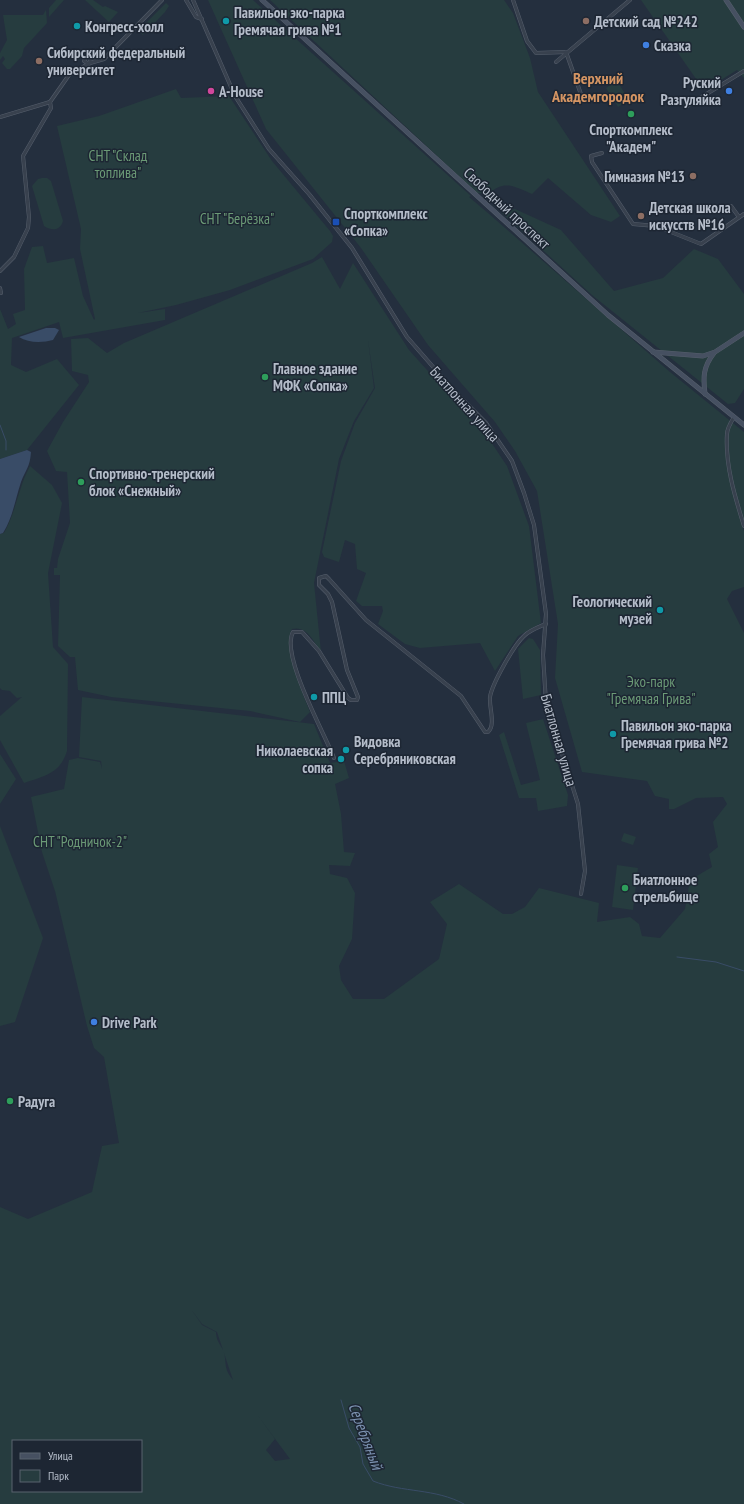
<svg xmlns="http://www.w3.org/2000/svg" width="744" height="1504" font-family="'PT Sans Narrow',sans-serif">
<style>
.green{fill:#263c3f;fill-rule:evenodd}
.water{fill:#394c67}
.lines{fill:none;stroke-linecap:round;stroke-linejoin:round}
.stream{stroke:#394c67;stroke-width:1}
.minor-casing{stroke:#565f6c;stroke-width:4}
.secondary-casing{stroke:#565f6c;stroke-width:5}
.minor{stroke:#38414e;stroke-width:3}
.secondary{stroke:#465061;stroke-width:4}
.culture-dot{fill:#0f9aa8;stroke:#1d2633;stroke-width:1.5}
.education-dot{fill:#8d6e63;stroke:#1d2633;stroke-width:1.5}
.shop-dot{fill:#3f7fe0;stroke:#1d2633;stroke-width:1.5}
.hotel-dot{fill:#d1479c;stroke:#1d2633;stroke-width:1.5}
.leisure-dot{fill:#2e9e5b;stroke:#1d2633;stroke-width:1.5}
.transit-dot{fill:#1a4fb4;stroke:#1d2633;stroke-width:1.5}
.labels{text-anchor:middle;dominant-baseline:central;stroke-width:3;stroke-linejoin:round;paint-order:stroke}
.poi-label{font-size:15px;font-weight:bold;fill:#b4bcc9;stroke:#1d2633;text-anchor:start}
.park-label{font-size:15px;fill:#6b9a76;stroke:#1d2633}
.street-label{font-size:15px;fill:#b4bcc9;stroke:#1d2633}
.neighbourhood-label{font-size:16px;font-weight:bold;fill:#d59563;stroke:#1d2633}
.water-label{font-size:16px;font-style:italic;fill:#7c92b1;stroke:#1d2633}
</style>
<rect width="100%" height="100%" fill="#242f3e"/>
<g class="green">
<polygon points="56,0 64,0 49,17 49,8"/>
<polygon points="85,0 93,0 103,7 105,6 118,12 109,22"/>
<path d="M 208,0 L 253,0 L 471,196 L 469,197 L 488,213 L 670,372 L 744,432 L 744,521 L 741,522 L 744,531 L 744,587 L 732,591 L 727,599 L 744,633 L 744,1504 L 0,1504 L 0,1207 L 28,1219 L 92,1192 L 102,1146 L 119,1143 L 104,1057 L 94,1048 L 87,1026 L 55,891 L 42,852 L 31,797 L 64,789 L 69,760 L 78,758 L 100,762 L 102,769 L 101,761 L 79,757 L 82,697 L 314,724 L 330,763 L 344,761 L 349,778 L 335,784 L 341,814 L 344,852 L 355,853 L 350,866 L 329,865 L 330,874 L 347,878 L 355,893 L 352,939 L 339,966 L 341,980 L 353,999 L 384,999 L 439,959 L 447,924 L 430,902 L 459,884 L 503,914 L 512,914 L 525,907 L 539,888 L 599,903 L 597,922 L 630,917 L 639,924 L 642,936 L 660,938 L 685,909 L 690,880 L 712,867 L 709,854 L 718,847 L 713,822 L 727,804 L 723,797 L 696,798 L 674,809 L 669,809 L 669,799 L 655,796 L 647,781 L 582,772 L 555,678 L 558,624 L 537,491 L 515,451 L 495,422 L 428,345 L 361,248 L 266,129 ZM 191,1309 L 202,1324 L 217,1332 L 233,1380 C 222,1366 228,1364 223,1350 C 220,1344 216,1340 216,1332 L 202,1325 ZM 256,1413 L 290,1459 L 275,1461 L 266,1450 L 275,1439 ZM 13,1441 L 141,1441 L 141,1491 L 13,1491 Z"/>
<path d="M 270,0 L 504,0 L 513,13 L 530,58 L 538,92 L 620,216 L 611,222 L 591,215 L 548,178 L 532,194 C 515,187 504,179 489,194 L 477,193 Z"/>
<polygon points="641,0 744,0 744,78 737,70 705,90 701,86"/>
<polygon points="166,3 169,6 165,12 143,35 138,31"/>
<polygon points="46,10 47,23 24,48 22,56 10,69 7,69 2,63 5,59 3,56 0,60 0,53 7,40 3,15 43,15"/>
<polygon points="617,81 629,100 618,107 606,88"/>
<polygon points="176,89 181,98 229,96 272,161 330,231 333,236 332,242 313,259 230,290 176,305 138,313 165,309 165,320 63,338 59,322 12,338 11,365 26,372 57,359 79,385 27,450 0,459 0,309 8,329 16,324 13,314 25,310 24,269 32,247 43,246 47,263 74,258 83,296 94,320 95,319 80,249 81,229 57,126 99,116"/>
<path d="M 42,178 L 47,178 L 51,181 L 63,221 C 60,231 52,231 44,226 L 32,186 L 38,179 Z"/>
<polygon points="515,209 561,230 614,291 663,278 694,249 718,259 744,294 744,389 735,403 728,404 592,295 501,212"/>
<path d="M 322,257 L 340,289 L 353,263 L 409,350 L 489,439 L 507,466 L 529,526 L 541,623 L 518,636 L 495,671 L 480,643 L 420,648 L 405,644 L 378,624 L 383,611 L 382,606 L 362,606 L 356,601 L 366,573 L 357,569 L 355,544 L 345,540 L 339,562 L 324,557 L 322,552 L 341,461 L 355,423 L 375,388 L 368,340 L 374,388 L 354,421 L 339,459 L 314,583 L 321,652 C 314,642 307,625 292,629 C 282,646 303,694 310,712 L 300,722 L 250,711 L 111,697 L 78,690 L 75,657 L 70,657 L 58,646 L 60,575 L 54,575 L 54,568 L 57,568 L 58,559 L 70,523 L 67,472 L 56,471 L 47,451 L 63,422 L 89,382 L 88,375 L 72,371 L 71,339 L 88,338 L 107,353 L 124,343 L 312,263 Z"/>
<path d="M 30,466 L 52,485 L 62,503 L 48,573 L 53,647 L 68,664 L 67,751 C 60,774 44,776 24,783 L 0,740 L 0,716 L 22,697 L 17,698 L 10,691 L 2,690 L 0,688 L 0,534 L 4,533 C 16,512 18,488 30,466 Z"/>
<polygon points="529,638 533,639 540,650 541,695 523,699 518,649"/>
<polygon points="543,719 568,795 567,806 538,811 536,798 519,798 499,735 504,732 521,785 540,780 526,723"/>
<polygon points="0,754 16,779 0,804"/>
<polygon points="0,826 43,938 15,1022 0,1026"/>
<polygon points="624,833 636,837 633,845 621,841"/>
<polygon points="617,865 638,868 633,910 612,907"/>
</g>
<g class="water">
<path d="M 46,328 L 55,328 L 59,330 L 53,340 C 42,343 28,343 19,337 Z"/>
<path d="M 27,450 L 31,452 C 30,467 26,469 21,482 C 15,500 13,517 3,533 L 0,534 L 0,459 Z"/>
</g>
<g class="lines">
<g class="stream">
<polyline points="0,425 6,441 6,450"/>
<polyline points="677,957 716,962 744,971"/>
<path d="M 341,1400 L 349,1428 L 360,1447 L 363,1464 L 373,1481 C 403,1493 435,1488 464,1504"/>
</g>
<defs>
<g id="minor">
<polyline points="186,0 196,17 202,19"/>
<polyline points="193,0 235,96 269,149 309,194 352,248 407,337 455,392 486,423 512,461 524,493 534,525 546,614 543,655 546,703 578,804 585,871 581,894"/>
<polyline points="513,0 527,41 536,53 566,52"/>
<polyline points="566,52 583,100"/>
<polyline points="91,58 89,64 84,61 87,56 97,60"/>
<polyline points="556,62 630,0"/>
<polyline points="90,63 104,59 162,0"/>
<polyline points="687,106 744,71"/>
<polyline points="0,117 50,102 69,75 88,64"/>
<polyline points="602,153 591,156 592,162 633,224 656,226 701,244 744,214"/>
<polyline points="731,206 739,217"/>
<polyline points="0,271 14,257 28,228 29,217 23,156 51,108 50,102"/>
<polyline points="0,288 1,293"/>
<path d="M 734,417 C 731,422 727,429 727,434 C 725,465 735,497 744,526"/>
<path d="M 334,758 C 325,734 280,655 293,632 L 302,632 L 319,651 L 348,698 L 351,700 L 357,700 L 358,697 L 347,670 L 332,602 L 328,594 L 319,585 L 319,578 L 326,576 L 329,579 L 366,620 L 461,696 L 485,732 L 488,732 C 496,725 489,708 490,697 C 492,684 514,645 524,636 C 530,630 539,627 546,624"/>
</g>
<g id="secondary">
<polyline points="262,0 608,315 744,425"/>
<polyline points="726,0 744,27"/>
<polyline points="653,352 703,356 715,352 744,333"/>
<path d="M 705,394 C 703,377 703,367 714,353"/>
</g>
</defs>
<use href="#minor" class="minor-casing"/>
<use href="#secondary" class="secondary-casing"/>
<use href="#minor" class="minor"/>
<use href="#secondary" class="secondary"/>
</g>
<g class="culture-dot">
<circle cx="226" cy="21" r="4"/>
<circle cx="77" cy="26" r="4"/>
<circle cx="660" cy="610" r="4"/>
<circle cx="314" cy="697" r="4"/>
<circle cx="613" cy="734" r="4"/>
<circle cx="346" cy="750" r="4"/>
<circle cx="341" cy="759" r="4"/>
</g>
<g class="education-dot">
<circle cx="586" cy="21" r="4"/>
<circle cx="39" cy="61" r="4"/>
<circle cx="693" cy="176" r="4"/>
<circle cx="641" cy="216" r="4"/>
</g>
<g class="shop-dot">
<circle cx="646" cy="45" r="4"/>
<circle cx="729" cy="91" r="4"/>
<circle cx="94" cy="1022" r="4"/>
</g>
<circle class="hotel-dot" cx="211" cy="91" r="4"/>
<g class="leisure-dot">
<circle cx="631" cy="114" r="4"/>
<circle cx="265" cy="377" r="4"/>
<circle cx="81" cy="482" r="4"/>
<circle cx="625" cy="888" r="4"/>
<circle cx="10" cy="1101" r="4"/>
</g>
<rect class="transit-dot" x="332" y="218" width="8" height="8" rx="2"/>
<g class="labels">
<g class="poi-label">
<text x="234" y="12">Павильон эко-парка<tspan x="234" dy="17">Гремячая грива №1</tspan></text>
<text x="594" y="21">Детский сад №242</text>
<text x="85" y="26">Конгресс-холл</text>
<text x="654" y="45">Сказка</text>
<text x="47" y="52">Сибирский федеральный<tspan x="47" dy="17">университет</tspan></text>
<text x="721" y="82" text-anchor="end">Руский<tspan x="721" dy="17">Разгуляйка</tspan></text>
<text x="219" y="91">A-House</text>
<text x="631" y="129" text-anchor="middle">Спорткомплекс<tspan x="631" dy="17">"Академ"</tspan></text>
<text x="685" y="176" text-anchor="end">Гимназия №13</text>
<text x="649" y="207">Детская школа<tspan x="649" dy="17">искусств №16</tspan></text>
<text x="344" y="213">Спорткомплекс<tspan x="344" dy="17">«Сопка»</tspan></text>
<text x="273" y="368">Главное здание<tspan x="273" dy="17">МФК «Сопка»</tspan></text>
<text x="89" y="473">Спортивно-тренерский<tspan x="89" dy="17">блок «Снежный»</tspan></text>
<text x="652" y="601" text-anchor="end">Геологический<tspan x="652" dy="17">музей</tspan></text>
<text x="322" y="697">ППЦ</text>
<text x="621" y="725">Павильон эко-парка<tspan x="621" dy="17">Гремячая грива №2</tspan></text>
<text x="354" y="741">Видовка<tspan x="354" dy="17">Серебряниковская</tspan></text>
<text x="333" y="750" text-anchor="end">Николаевская<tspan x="333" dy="17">сопка</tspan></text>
<text x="633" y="879">Биатлонное<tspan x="633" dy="17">стрельбище</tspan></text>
<text x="102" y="1022">Drive Park</text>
<text x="18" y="1101">Радуга</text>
</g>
<g class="park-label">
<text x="118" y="155">СНТ "Склад<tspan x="118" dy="17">топлива"</tspan></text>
<text x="237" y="218">СНТ "Берёзка"</text>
<text x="651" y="681">Эко-парк<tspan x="651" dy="17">"Гремячая Грива"</tspan></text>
<text x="80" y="841">СНТ "Родничок-2"</text>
</g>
<g class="street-label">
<text transform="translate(507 208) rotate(43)">Свободный проспект</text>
<text transform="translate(465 404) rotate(48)">Биатлонная улица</text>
<text transform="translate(559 740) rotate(74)">Биатлонная улица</text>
</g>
<g class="neighbourhood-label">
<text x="598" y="78">Верхний<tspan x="598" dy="18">Академгородок</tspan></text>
</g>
<g class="water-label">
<text transform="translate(366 1436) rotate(69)">Серебряный</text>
</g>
</g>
<rect x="12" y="1440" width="130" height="52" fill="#1d2633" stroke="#59626f"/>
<rect x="20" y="1453" width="20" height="6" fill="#465061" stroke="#59626f"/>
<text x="48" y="1460" font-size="12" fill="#b4bcc9">Улица</text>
<rect x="20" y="1470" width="20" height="12" fill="#263c3f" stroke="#59626f"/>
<text x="48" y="1480" font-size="12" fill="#b4bcc9">Парк</text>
</svg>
